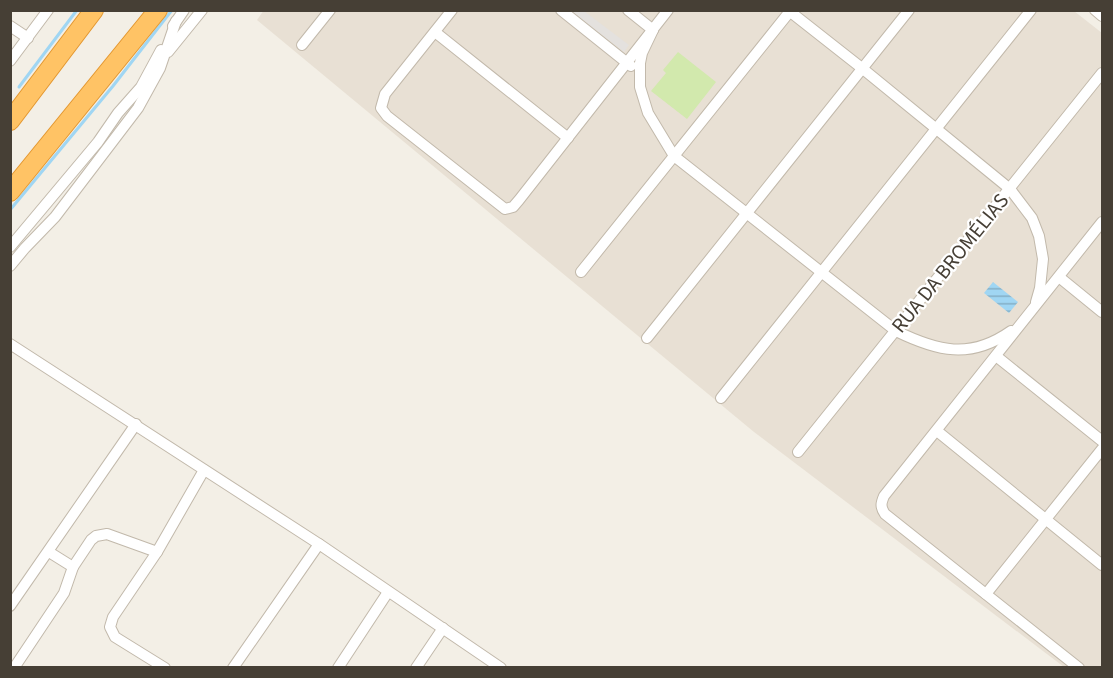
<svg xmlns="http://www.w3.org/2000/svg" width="1113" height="678" font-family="'Source Sans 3',sans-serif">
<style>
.residential{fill:#e8e0d4}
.pitch{fill:#d2e9ad}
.parking{fill:#e4e1de}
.water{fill:url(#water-rules)}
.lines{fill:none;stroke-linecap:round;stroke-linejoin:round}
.stream{stroke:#a0d6f3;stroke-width:3}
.street-casing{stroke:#c2b9ab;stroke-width:12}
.highway-casing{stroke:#e39730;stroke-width:20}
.street{stroke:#fff;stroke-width:10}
.highway{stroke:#ffc365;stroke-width:18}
.labels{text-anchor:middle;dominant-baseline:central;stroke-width:4.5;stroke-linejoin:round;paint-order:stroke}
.street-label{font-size:21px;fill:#463f35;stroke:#fff}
</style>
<defs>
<pattern id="water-rules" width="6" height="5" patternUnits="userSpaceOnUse" patternTransform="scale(1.5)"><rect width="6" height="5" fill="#a0d6f3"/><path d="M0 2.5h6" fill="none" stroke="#84afc6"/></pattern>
</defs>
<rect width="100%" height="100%" fill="#f3efe6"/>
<polygon class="residential" points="264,10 1074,11 1102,33 1102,667 1064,667 754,432 257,20"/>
<polygon class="pitch" points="678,52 716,82 687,119 651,91 666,73 663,70"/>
<polygon class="parking" points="571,11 584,11 629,45 624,52"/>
<polygon class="water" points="993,282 1018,302 1009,313 984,293"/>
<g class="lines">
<g class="stream">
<polyline points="19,87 77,10"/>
<polyline points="10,210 113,86 172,10"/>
</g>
<defs>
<g id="street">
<polyline points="452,10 385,94 381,108 387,116 505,209 513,207 519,200 668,10"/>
<polyline points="561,10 631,66"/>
<polyline points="628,10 653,30"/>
<polyline points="788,10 863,69 1010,189 1032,218 1039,236 1043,259 1040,288 1036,302"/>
<polyline points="1095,10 1102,16"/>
<polyline points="10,26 28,38"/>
<polyline points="173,26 184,10"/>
<path d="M 653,30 L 642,53 L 640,63 L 640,87 L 648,113 L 674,156 L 896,331 C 937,351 970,360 1011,331"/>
<polyline points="435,32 568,138"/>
<polyline points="302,45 330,10"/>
<polyline points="168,52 202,10"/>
<polyline points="10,61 48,10"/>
<polyline points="10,247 98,142 118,113 141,87 161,50"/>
<polyline points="10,266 25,248 55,217 138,108 160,68 176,21"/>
<polyline points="581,272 791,10"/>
<polyline points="1059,277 1102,312"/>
<polyline points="647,338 909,10"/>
<polyline points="10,344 319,544 501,668"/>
<polyline points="996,356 1102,441"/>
<polyline points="721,398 1031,10"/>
<polyline points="937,431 1102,565"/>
<polyline points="798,452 1102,73"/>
<polyline points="49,552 73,567"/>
<polyline points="986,594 1102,449"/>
<polyline points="10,606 136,424"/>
<polyline points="14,668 64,593 73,567 91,540 96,536 107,534 157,552"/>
<polyline points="165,668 115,637 110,627 113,617 157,552 204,470"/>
<polyline points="233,668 319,544"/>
<polyline points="338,668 388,592"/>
<polyline points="416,668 443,628"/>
<path d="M 1079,668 L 885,514 C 880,507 881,503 884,496 L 1102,222"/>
</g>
<g id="highway">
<polyline points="10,121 94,10"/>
<polyline points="10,192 158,10"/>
</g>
</defs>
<use href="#street" class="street-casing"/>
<use href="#highway" class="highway-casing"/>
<use href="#street" class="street"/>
<use href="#highway" class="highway"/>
</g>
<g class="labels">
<g class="street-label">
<text transform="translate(950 263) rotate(-51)">RUA DA BROMÉLIAS</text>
</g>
</g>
<rect width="1113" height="678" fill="none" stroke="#463f35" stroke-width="24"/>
</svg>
